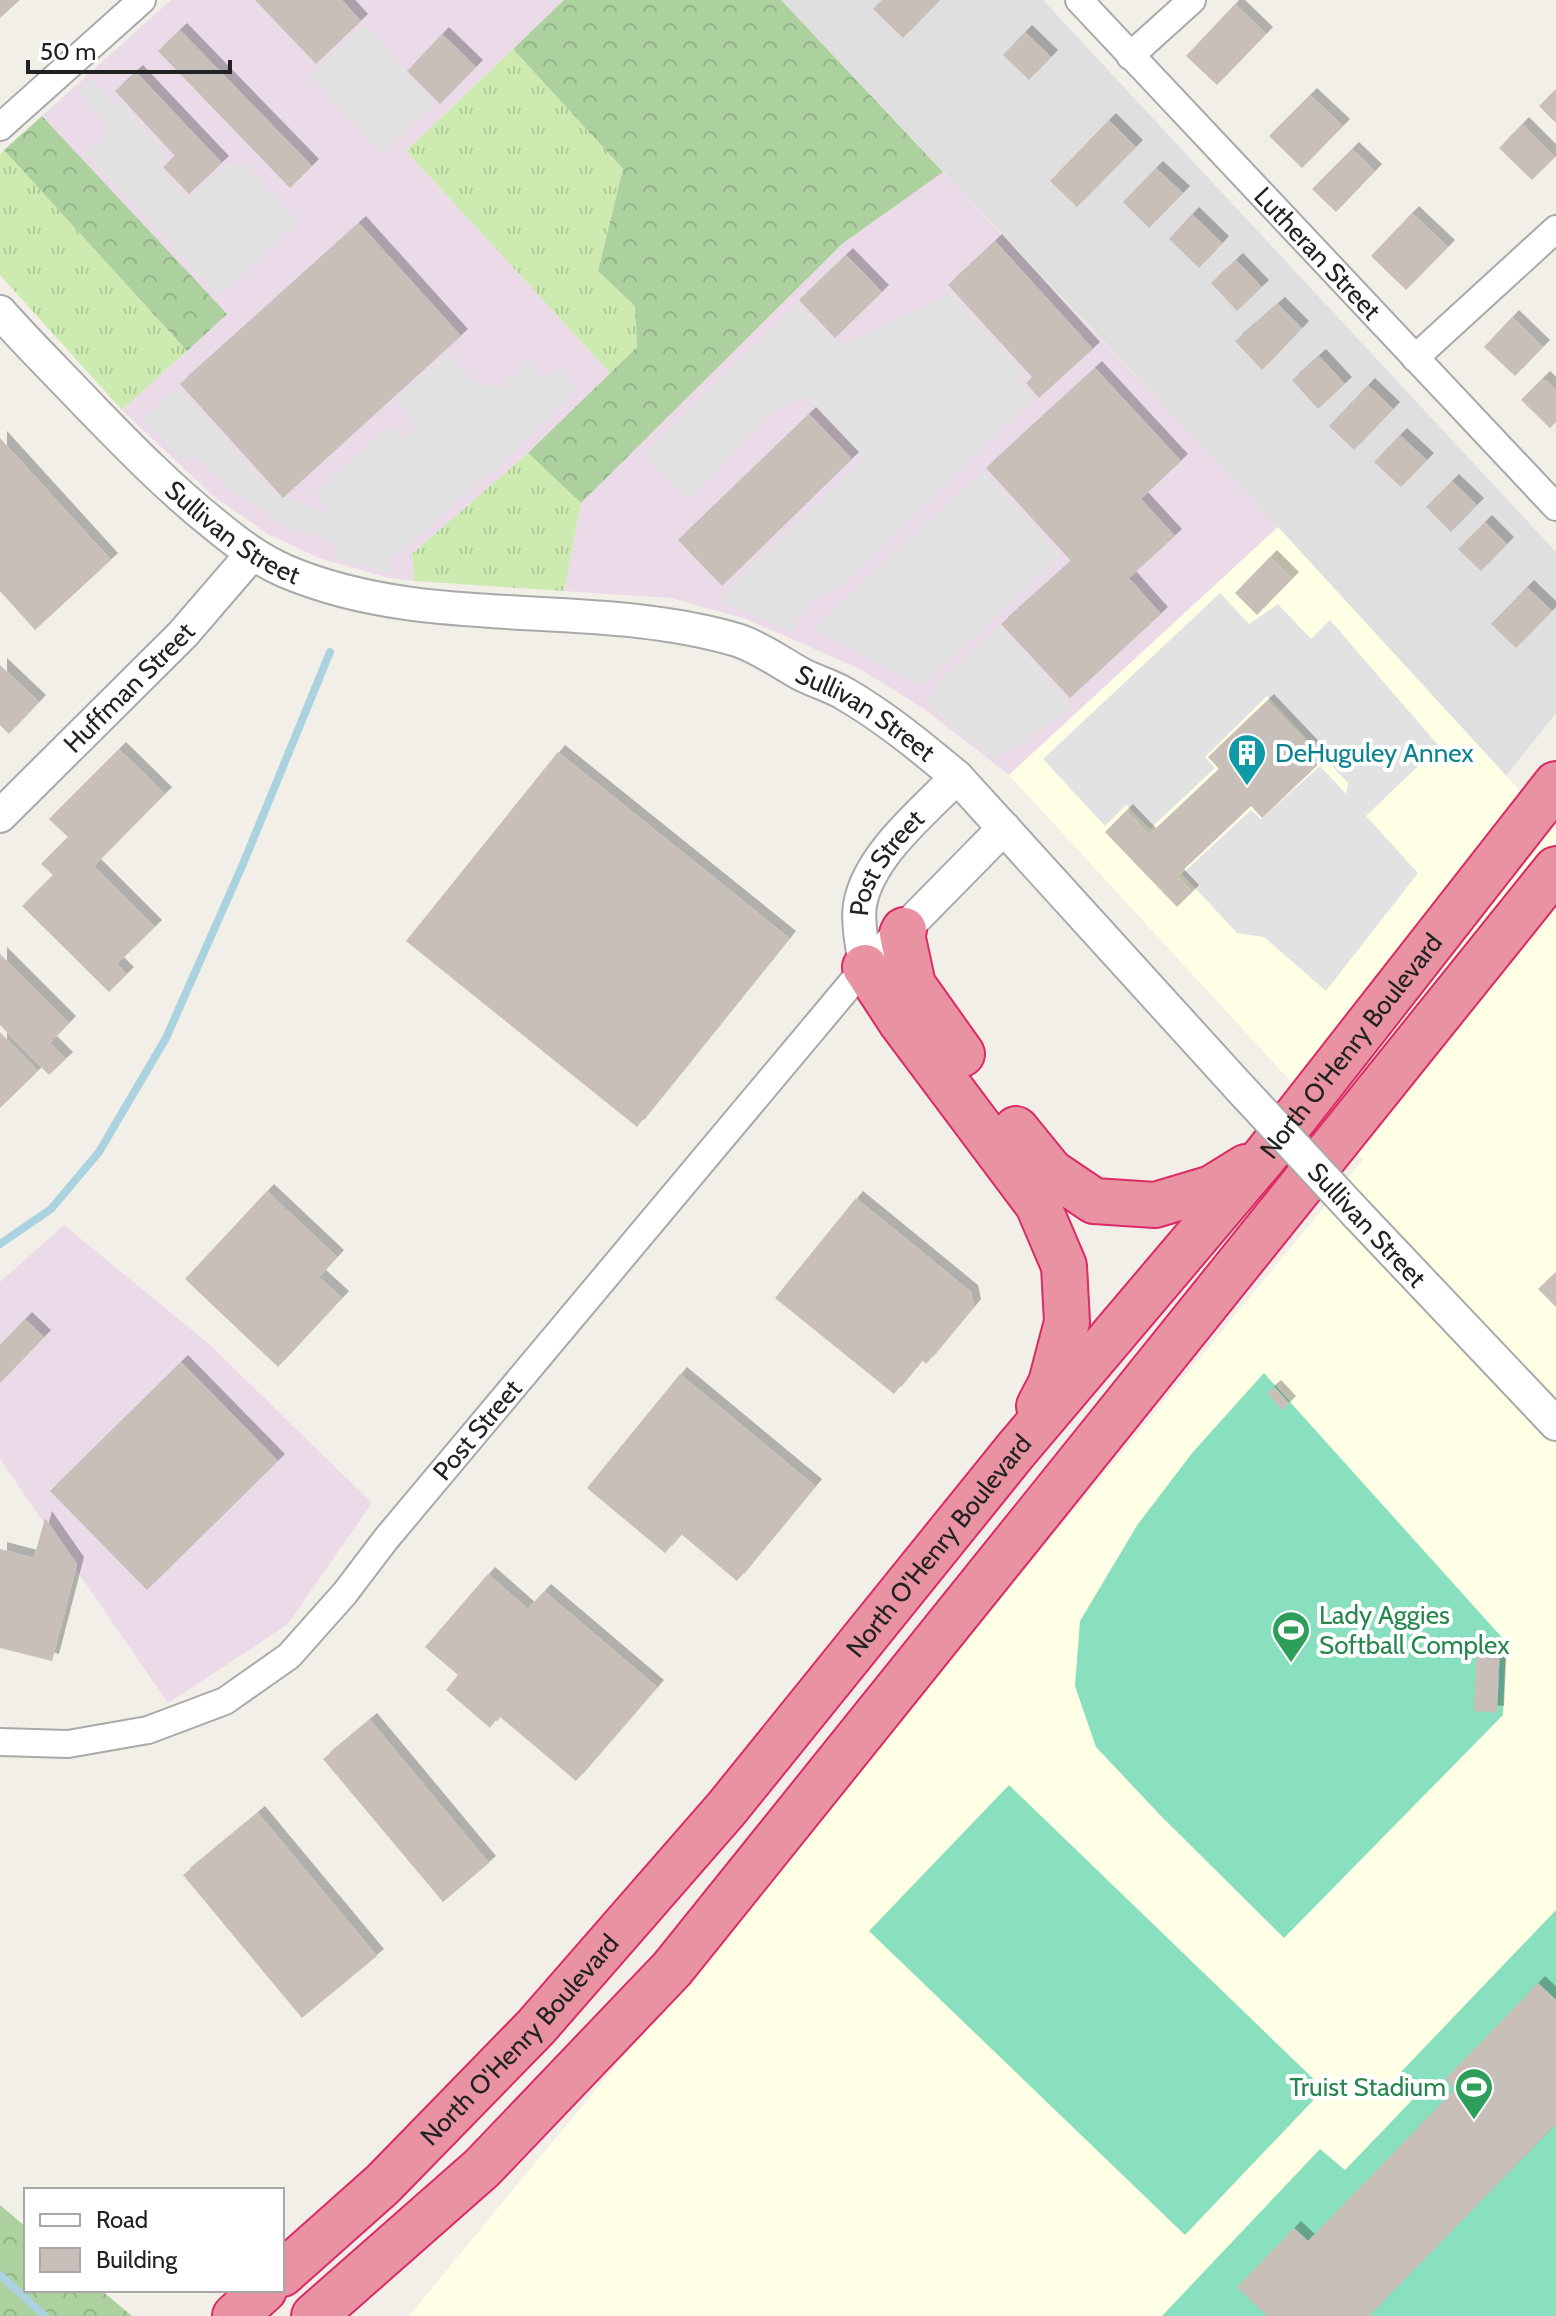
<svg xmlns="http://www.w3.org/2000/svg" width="1556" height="2316" font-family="Cabin,sans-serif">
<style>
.residential{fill:#e0dfdf}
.industrial{fill:#ebdbe8}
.education{fill:#ffffe5}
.grass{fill:url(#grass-tufts)}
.forest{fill:url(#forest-crowns)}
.pitch{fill:#88e0be}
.parking{fill:#e2e2e2}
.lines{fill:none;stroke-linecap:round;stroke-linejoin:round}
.stream{stroke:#aad3df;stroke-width:8}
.building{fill:#c7bfb8;filter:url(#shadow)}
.minor-casing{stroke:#a9a9a9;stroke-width:30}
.tertiary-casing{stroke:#a9a9a9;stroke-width:36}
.motorway-casing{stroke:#dc2a67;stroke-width:48}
.minor{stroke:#fff;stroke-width:26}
.tertiary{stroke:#fff;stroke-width:32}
.motorway{stroke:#e892a2;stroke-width:44}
.tertiary-bridge-casing{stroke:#a9a9a9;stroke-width:36;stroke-linecap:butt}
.tertiary-bridge{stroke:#fff;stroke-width:32}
.labels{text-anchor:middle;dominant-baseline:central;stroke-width:8;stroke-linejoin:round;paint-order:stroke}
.street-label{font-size:26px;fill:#222;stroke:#fff}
.culture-label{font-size:26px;fill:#0d838f;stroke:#fff;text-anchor:start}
.leisure-label{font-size:26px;fill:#27864d;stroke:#fff;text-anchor:start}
</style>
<defs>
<pattern id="grass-tufts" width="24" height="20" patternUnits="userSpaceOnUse" patternTransform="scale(2)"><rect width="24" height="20" fill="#cdebb0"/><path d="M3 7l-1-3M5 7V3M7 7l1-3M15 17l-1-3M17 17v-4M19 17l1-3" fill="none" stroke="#b0c997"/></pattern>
<pattern id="forest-crowns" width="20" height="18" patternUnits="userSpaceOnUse" patternTransform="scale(2)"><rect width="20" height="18" fill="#add19e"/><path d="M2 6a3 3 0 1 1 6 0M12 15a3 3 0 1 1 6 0" fill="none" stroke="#95b388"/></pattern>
<filter id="shadow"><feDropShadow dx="7" dy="-7" stdDeviation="0" flood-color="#0004"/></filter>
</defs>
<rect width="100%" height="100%" fill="#f2efe9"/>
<polygon class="residential" points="781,0 1043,0 1556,552 1556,713 1506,776 1109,347"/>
<g class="industrial">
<polygon points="171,0 564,0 406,151 610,373 528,453 412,554 414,581 389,578 319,558 268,534 213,496 122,410 226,314 42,116"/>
<polygon points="943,172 1278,527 1009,775 923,708 860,669 746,619 671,598 564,591 581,503 842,244"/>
<polygon points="64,1225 209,1344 372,1503 287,1625 168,1703 0,1459 0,1282"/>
</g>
<polygon class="education" points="1278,527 1556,830 1556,2316 409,2316 1363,1160 1009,775"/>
<g class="grass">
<polygon points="513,49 623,169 598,271 636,306 637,347 610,373 406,151"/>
<polygon points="4,150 187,351 122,410 0,275 0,154"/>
<polygon points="528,453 581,503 564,591 414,581 412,554"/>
</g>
<g class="forest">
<polygon points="564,0 781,0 943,172 842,244 581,503 528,453 637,347 635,306 598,271 623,169 513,49"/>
<polygon points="42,116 227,314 187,351 4,150"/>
<polygon points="0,2205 26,2227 26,2290 101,2290 132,2316 0,2316"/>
</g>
<g class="pitch">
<polygon points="1264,1373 1506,1642 1503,1715 1284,1938 1161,1816 1096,1747 1075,1686 1080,1621 1138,1524 1193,1452"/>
<polygon points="1009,1785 1324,2089 1185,2235 869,1931"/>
<polygon points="1556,1910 1556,2316 1162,2316 1320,2149 1345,2170 1418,2094 1399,2074"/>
</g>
<g class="parking">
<polygon points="365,25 436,103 382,153 309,76"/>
<polygon points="92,79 113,104 123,104 166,153 160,167 189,198 226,164 248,166 298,223 219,296 86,155 106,137 109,127 78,92"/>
<polygon points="952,294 1023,371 1020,381 1035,398 843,584 817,598 799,616 794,631 718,602 746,571 864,458 806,397 788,402 768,416 688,500 643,454 798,303 840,344"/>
<polygon points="446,353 471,378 490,386 501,387 527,361 545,379 561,370 578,390 523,444 390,561 392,574 336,558 333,544 278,521 231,489 191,454 183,461 142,418 178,387 273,491 322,512 326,506 315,492 388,427 400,435 407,435 414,429 413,419 397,399"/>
<polygon points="983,470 1061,556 920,687 814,628"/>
<polygon points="1220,593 1249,624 1278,604 1311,639 1330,620 1439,746 1366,816 1418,873 1326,991 1264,937 1237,933 1182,874 1251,810 1261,819 1320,766 1346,794 1348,783 1267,696 1205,757 1215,768 1150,829 1126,805 1105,826 1043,759"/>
<polygon points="1000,625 1073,706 1053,723 993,760 924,703 947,674"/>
</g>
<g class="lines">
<g class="stream">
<polyline points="0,1244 51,1209 99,1152 166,1038 243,864 330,652"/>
<polyline points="0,2275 45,2316"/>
</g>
</g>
<g class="building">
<polygon points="0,0 20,0 0,18"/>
<polygon points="255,0 342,0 361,21 316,64"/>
<polygon points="882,0 940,0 903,38 873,9"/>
<polygon points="1235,4 1266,34 1217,85 1186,56"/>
<polygon points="180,30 312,166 290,188 158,51"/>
<polygon points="1025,32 1051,57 1029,80 1003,55"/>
<polygon points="442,34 476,67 440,104 407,71"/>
<polygon points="136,72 222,163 189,194 163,167 175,156 115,91"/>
<polygon points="1556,89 1556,123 1539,106"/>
<polygon points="1310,95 1343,126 1302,168 1269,136"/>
<polygon points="1109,120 1136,147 1077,207 1050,181"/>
<polygon points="1522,124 1555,157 1532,180 1499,148"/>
<polygon points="1352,149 1375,171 1336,212 1312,189"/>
<polygon points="1156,168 1183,193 1149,228 1123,202"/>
<polygon points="1412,213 1448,247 1406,290 1371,256"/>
<polygon points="1192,214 1222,243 1199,268 1169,239"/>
<polygon points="359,223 461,336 283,498 180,384"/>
<polygon points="995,241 1093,349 1039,398 1026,383 1032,377 948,285"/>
<polygon points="846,255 882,292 835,338 799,300"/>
<polygon points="1236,260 1262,287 1237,311 1211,283"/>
<polygon points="1278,304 1302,328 1262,370 1235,341"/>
<polygon points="1512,317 1543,347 1515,376 1484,347"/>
<polygon points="1319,356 1345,384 1318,409 1292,380"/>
<polygon points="1095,368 1181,461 1141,499 1175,536 1129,578 1161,614 1070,698 1001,624 1071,561 986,468"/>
<polygon points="1543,378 1556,390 1556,422 1550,428 1521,400"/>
<polygon points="1368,385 1393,409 1354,450 1329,426"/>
<polygon points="809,414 852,459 722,586 678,540"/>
<polygon points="1400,435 1427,460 1401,487 1374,462"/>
<polygon points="0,438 111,560 35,630 0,591"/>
<polygon points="1452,481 1477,505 1451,532 1426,507"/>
<polygon points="1485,522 1507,544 1481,571 1458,549"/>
<polygon points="1270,557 1292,579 1257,615 1235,593"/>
<polygon points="1527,587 1552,611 1516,648 1491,624"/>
<polygon points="0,665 39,702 9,734 0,725"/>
<polygon points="1267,701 1323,760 1262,818 1251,806 1177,876 1192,892 1177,907 1105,832 1126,811 1149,835 1219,769 1208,757"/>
<polygon points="119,749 165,794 94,866 155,927 117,964 127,974 109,992 22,906 53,875 41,864 68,837 49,819"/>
<polygon points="558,752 789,938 637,1127 406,941"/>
<polygon points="0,954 69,1023 50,1043 66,1059 49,1075 0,1025"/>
<polygon points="0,1032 38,1071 0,1108"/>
<polygon points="267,1191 337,1257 319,1277 342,1298 278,1367 185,1279"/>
<polygon points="856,1198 971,1292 974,1306 926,1364 922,1360 894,1394 775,1298"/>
<polygon points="1556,1272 1556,1307 1538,1289"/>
<polygon points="25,1319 44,1337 0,1383 0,1345"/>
<polygon points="181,1362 278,1461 147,1590 50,1491"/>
<polygon points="680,1374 815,1486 737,1581 681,1534 665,1553 587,1488"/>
<polygon points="1274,1387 1289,1403 1282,1410 1267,1393"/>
<polygon points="45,1518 77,1564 52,1661 0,1648 0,1549 34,1558"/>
<polygon points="488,1574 528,1609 544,1591 657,1687 576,1781 499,1716 490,1728 446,1690 458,1675 425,1647"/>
<polygon points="1477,1644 1500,1645 1497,1713 1474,1711"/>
<polygon points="370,1720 489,1863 443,1902 323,1759"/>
<polygon points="258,1813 377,1956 302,2018 183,1875"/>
<polygon points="1538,1983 1556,2000 1556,2124 1369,2316 1267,2316 1237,2287 1294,2228 1308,2241 1455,2089 1445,2079"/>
</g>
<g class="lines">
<defs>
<g id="minor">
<path id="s1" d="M 1079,0 L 1556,507"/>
<polyline points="1130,56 1192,0"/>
<polyline points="0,127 142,0"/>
<polyline points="1415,358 1556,229"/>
<path id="s2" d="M 0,1742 L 68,1744 L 148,1730 L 225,1701 L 289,1656 L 345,1593 L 386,1539 L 865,967"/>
</g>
<g id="tertiary">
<path id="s3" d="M 0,312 C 29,345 61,376 91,408 C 131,449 170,489 214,524 C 237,543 258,559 285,571 C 428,632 590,597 737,640 C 759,647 781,663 801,674 C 816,682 832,686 845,694 C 886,718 921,747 957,777 L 1239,1087"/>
<path id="s4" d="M 0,816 L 183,634 L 252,554"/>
<polyline points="888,946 1004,828"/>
<path id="s5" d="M 865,967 C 863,950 857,922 860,905 C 868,856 924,811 957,777"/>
<polyline points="1357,1214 1556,1424"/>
</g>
<g id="motorway">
<polyline points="904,930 902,934 913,985 962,1054"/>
<polyline points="865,967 901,1022 1038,1205 1064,1266 1067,1322 1051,1383 1039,1406"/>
<polyline points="1016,1129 1051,1172 1094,1201 1155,1205 1212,1188 1246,1167"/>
<path id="s6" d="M 282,2274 L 383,2184 L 536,2027 L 727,1808 L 1016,1450 L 1265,1156 L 1556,784"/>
<polyline points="235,2316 264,2290"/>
<polyline points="314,2316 482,2168 672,1969 1556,869"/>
</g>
</defs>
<use href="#minor" class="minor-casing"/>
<use href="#tertiary" class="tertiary-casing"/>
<use href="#motorway" class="motorway-casing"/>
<use href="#minor" class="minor"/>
<use href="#tertiary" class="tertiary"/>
<use href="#motorway" class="motorway"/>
<defs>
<polyline id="tertiary-bridge" points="1239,1087 1357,1214"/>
</defs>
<use href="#tertiary-bridge" class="tertiary-bridge-casing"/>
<use href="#tertiary-bridge" class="tertiary-bridge"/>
</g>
<defs>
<symbol id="building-pin" viewBox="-11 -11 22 30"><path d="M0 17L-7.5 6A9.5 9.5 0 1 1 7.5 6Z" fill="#0f9aa8" stroke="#fff"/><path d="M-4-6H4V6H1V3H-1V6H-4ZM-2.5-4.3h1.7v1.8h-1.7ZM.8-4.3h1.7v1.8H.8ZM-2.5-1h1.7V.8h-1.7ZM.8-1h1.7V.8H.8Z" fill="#fff"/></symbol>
<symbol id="stadium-pin" viewBox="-11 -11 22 30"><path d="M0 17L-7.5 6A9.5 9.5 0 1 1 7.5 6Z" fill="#2e9e5b" stroke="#fff"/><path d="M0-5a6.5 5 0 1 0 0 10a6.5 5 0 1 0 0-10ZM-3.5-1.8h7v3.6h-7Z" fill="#fff"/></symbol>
</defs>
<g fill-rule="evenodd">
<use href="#building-pin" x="1225" y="731" width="44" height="60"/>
<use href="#stadium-pin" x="1269" y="1608" width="44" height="60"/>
<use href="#stadium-pin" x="1452" y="2065" width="44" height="60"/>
</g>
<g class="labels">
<g class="street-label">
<text stroke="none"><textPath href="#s1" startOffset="348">Lutheran Street</textPath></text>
<text stroke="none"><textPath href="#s3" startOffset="322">Sullivan Street</textPath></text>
<text stroke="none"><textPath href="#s4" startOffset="182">Huffman Street</textPath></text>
<text stroke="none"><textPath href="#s3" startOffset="994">Sullivan Street</textPath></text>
<text stroke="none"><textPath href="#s5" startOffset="112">Post Street</textPath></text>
<text stroke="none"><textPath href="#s6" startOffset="1630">North O'Henry Boulevard</textPath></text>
<text transform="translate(1367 1225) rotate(47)">Sullivan Street</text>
<text stroke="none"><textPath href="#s2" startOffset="604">Post Street</textPath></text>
<text stroke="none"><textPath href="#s6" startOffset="982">North O'Henry Boulevard</textPath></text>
<text stroke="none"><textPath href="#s6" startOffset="334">North O'Henry Boulevard</textPath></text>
</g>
<g class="culture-label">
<text x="1275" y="753">DeHuguley Annex</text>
</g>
<g class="leisure-label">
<text x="1319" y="1615">Lady Aggies<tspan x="1319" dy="30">Softball Complex</tspan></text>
<text x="1446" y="2087" text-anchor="end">Truist Stadium</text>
</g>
</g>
<rect x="24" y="2188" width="260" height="104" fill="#ffffff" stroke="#a7a7a7" stroke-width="2"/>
<rect x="40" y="2214" width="40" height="12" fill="#ffffff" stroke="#a7a7a7" stroke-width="2"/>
<text x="96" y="2228" font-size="24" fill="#222222">Road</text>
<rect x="40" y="2248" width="40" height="24" fill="#c7bfb8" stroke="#a7a7a7" stroke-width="2"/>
<text x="96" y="2268" font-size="24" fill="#222222">Building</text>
<path d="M28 60v12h202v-12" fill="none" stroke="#222222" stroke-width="4"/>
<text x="40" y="60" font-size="24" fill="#222222" stroke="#ffffff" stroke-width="6" paint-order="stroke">50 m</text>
</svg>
